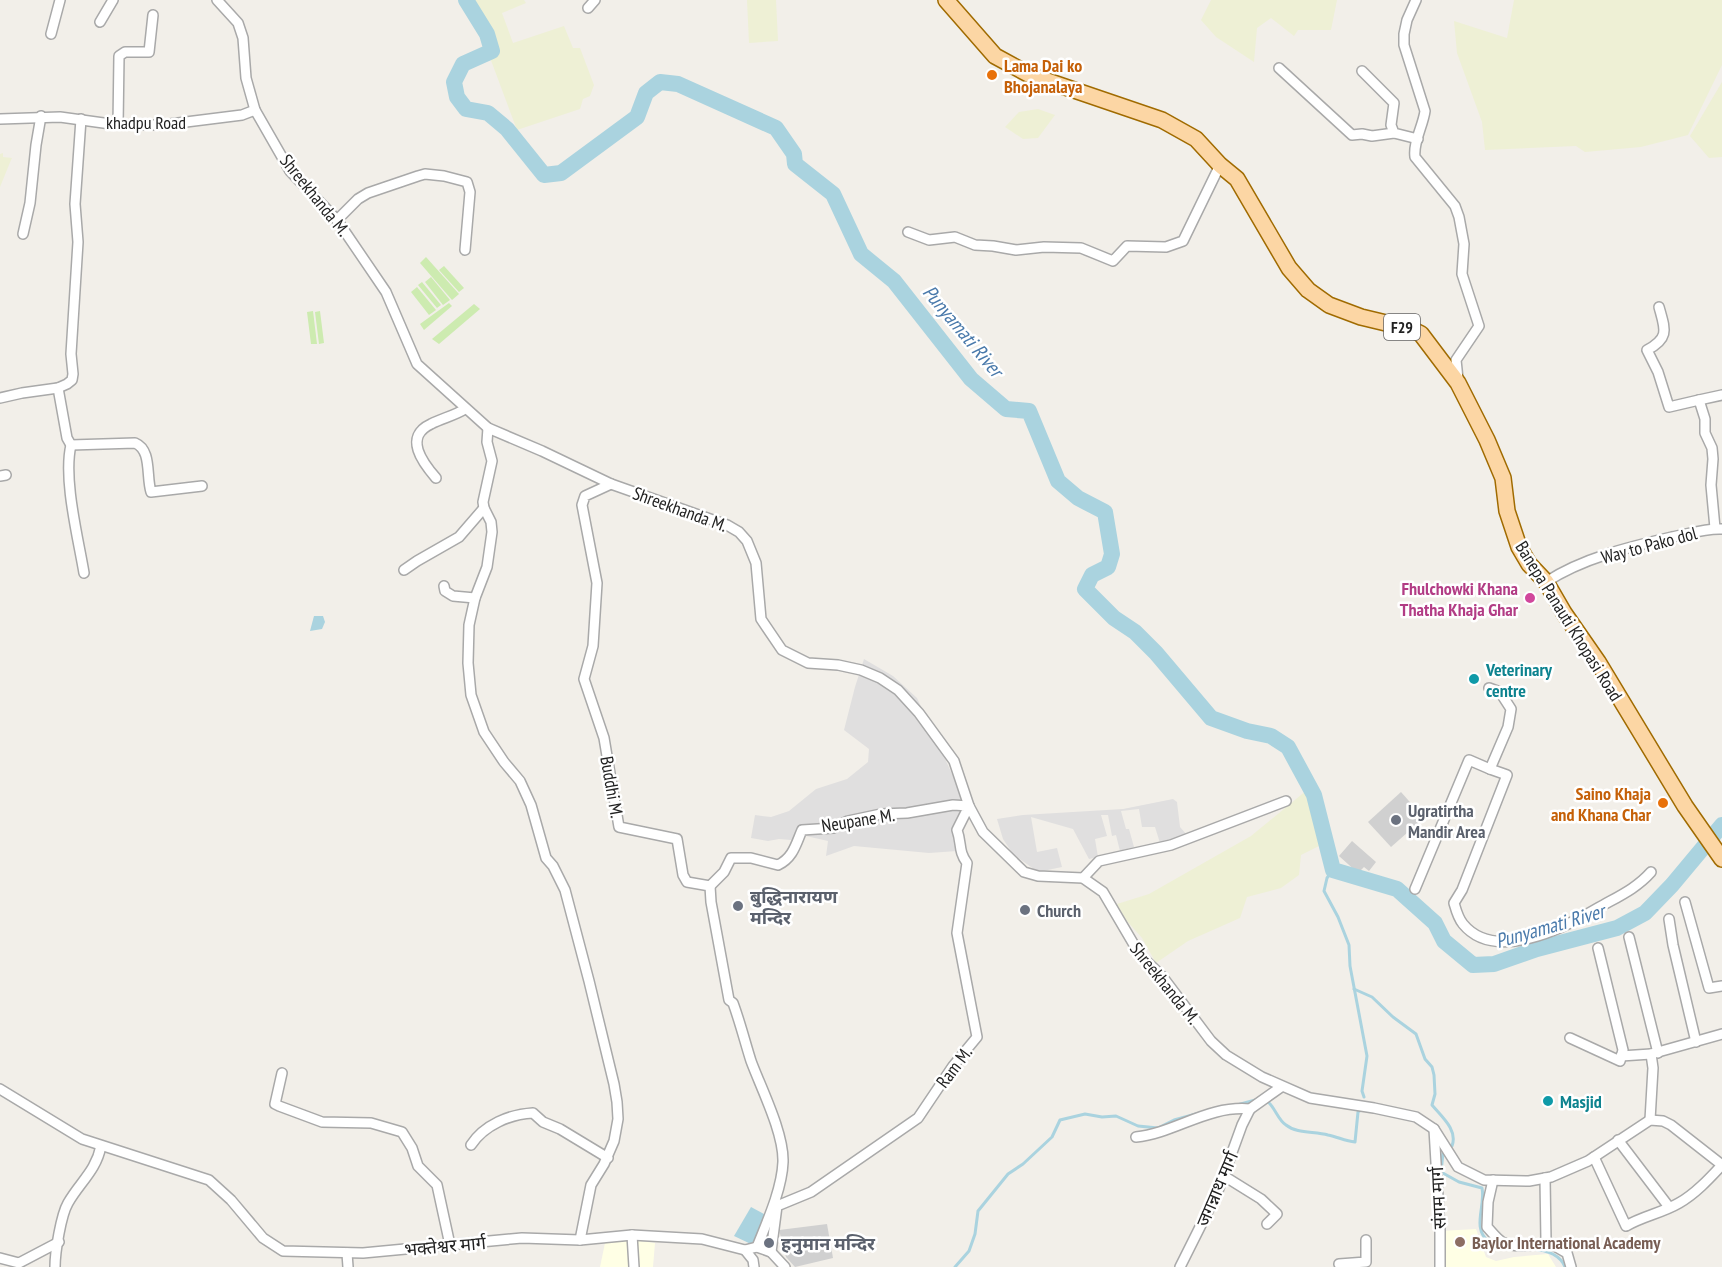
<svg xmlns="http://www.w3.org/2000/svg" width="1722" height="1267" font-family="'PT Sans Narrow','Noto Sans Devanagari',sans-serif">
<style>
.residential{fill:#e0dfdf}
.education{fill:#ffffe5}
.religious{fill:#d0d0d0}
.farmland{fill:#eef0d5}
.grass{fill:#cdebb0}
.water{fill:#aad3df}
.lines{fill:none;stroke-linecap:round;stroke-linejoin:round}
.stream{stroke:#aad3df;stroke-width:3}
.river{stroke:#aad3df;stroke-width:16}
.minor-casing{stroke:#a9a9a9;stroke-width:12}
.primary-casing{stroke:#a06b00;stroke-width:18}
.minor{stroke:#fff;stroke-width:9}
.primary{stroke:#fcd6a4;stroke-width:15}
.food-dot{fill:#e8710a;stroke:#fff;stroke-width:2}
.hotel-dot{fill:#d1479c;stroke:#fff;stroke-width:2}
.culture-dot{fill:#0f9aa8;stroke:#fff;stroke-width:2}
.worship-dot{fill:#6b7280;stroke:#fff;stroke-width:2}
.education-dot{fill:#8d6e63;stroke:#fff;stroke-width:2}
.labels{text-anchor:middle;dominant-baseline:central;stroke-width:5;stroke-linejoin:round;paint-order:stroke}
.shield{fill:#fff;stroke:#646464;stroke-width:1.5}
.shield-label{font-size:16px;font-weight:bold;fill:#222}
.food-label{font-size:18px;font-weight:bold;fill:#c56008;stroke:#fff;text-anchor:start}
.street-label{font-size:18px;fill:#222;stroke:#fff}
.hotel-label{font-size:18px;font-weight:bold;fill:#b23c85;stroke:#fff;text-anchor:end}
.culture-label{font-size:18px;font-weight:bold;fill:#0d838f;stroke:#fff;text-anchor:start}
.worship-label{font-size:18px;font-weight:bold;fill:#5b616d;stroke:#fff;text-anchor:start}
.education-label{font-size:18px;font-weight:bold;fill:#785e54;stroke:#fff;text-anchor:start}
.water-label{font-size:20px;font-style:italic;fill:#4a7aab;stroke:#fff}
</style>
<rect width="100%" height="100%" fill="#f2efe9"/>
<g class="residential">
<polygon points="864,659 893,676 917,698 964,800 956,830 957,851 929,853 854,846 826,856 828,841 806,836 791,840 779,839 768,841 751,838 755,815 771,817 789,811 816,789 847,779 868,762 869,749 844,730 855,687"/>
<polygon points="1173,799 1177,802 1180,827 1187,835 1160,843 1155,827 1142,827 1139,809 1121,811 1126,829 1129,829 1134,847 1120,851 1116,835 1112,836 1108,815 1101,815 1107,836 1095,839 1098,857 1089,859 1073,829 1031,817 1037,852 1057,848 1062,867 1038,872 1013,854 1003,839 997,819 1023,815 1123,809"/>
</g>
<g class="education">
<polygon points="1476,1229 1486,1257 1496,1261 1514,1257 1548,1254 1556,1267 1440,1267 1440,1231"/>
<polygon points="632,1240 655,1243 653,1267 600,1267 605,1243"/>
</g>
<g class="religious">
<polygon points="1401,792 1424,818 1391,847 1368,822"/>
<polygon points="1352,841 1376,862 1369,871 1364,867 1358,873 1339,856"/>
<polygon points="827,1224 833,1258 795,1267 786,1257 779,1230"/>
</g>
<g class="farmland">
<polygon points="472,0 524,0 526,3 502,13 513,43 564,26 573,48 580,48 594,85 590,96 583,99 580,109 517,130 477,23 481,21"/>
<polygon points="747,0 776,0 778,41 749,43"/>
<polygon points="1211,0 1337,0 1331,30 1298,30 1294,36 1271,18 1257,28 1254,62 1216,37 1201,20"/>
<polygon points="1514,0 1722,0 1722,65 1688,135 1641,147 1585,152 1576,146 1485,150 1482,122 1457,53 1454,21 1507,38"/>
<polygon points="1722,82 1722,157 1709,158 1690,136"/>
<polygon points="1038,109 1055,115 1038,138 1023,139 1005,127 1019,112"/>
<polygon points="3,153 3,157 12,158 11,160 0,187 0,154"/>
<polygon points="1307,790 1314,805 1312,809 1325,843 1301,855 1299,875 1281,888 1247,897 1240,918 1188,941 1156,963 1142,938 1126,920 1117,904 1149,894 1251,836"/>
</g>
<g class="grass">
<polygon points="426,257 459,294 452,300 420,263"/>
<polygon points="444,266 464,288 459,292 439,270"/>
<polygon points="431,277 450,300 443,305 425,282"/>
<polygon points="422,282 441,305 437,308 418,285"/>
<polygon points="417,287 436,310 429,315 411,292"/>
<polygon points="449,303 452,306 424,330 420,324"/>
<polygon points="474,304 480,309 439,344 432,339"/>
<polygon points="313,311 317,344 311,344 307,312"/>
<polygon points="320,311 324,343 319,344 315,312"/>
</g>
<g class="water">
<polygon points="314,616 323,616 325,622 322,629 310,631"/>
<polygon points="751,1207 764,1214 767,1219 753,1245 734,1236"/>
</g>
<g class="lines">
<g class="stream">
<polyline points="1333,870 1327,878 1324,891 1338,917 1349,945 1350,966 1367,1056 1362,1091 1364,1097"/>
<path d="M 1354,989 L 1372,997 L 1393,1017 L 1416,1034 L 1425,1059 L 1432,1067 L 1434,1075 L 1435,1094 L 1432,1105 C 1442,1117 1458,1130 1452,1146"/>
<path d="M 1265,1099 C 1275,1106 1277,1119 1286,1125 C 1297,1134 1315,1131 1328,1135 C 1338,1137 1345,1141 1355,1142 L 1358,1112 L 1361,1110"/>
<polyline points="1237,1105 1259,1099"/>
<path d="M 1443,1153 L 1441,1172 L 1459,1182 L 1482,1188 C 1486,1206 1471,1228 1489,1242 C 1497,1248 1507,1250 1516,1249"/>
<path d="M 1532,1249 C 1545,1250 1560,1254 1565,1267"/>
<polyline points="955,1267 969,1251 975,1234 978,1211 1008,1174 1023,1164 1052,1137 1060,1120 1085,1114 1102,1117 1116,1116 1138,1126 1158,1128 1174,1120 1218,1108"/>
</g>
<polyline class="river" points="466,0 487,34 492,51 463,64 454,82 457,97 466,109 488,113 507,129 544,175 561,173 637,117 646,93 660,82 678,84 776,128 794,154 795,164 833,194 861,254 894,281 971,379 1006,409 1029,411 1058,481 1078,498 1105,512 1112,554 1108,567 1092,575 1085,589 1114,618 1135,632 1156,653 1211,718 1247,731 1271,736 1288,747 1314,795 1333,870 1397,889 1435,923 1444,941 1473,965 1494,964 1537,949 1617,928 1645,913 1672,885 1722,825"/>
<defs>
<g id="minor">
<polyline points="217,0 238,23 243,38 246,78 255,110 290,171 337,220 386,292 417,364 488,428 542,451 611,484 727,525 739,532 747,541 756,563 761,619 782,650 808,663 838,665 861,670 880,678 898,690 919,713 954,761 969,806 983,832 1024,872 1038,876 1083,878 1103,892 1140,955 1162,976 1211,1041 1226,1055 1262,1077 1310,1098 1374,1108 1416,1117 1434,1129 1458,1167 1484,1180 1529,1181 1551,1177 1588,1161 1650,1120 1663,1121 1671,1125 1722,1165"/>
<path d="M 1416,0 L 1407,20 L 1404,34 L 1404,45 L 1425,111 C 1423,126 1413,142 1415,157 L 1455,206 L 1459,217 L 1464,244 L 1462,274 L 1479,326 L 1456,360 L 1458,379"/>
<polyline points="588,8 595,0"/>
<polyline points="100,22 113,0"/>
<polyline points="51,34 60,0"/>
<polyline points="1279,68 1352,135 1362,134 1372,136 1394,133"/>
<polyline points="1362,71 1394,103 1391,125 1394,133 1418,139"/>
<polyline points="0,119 60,117 118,125 162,125 242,115 255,110"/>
<polyline points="118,125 119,56 125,52 149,52 153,15"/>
<polyline points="337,220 358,199 368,193 418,176 425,174 444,176 467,182 470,192 465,250"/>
<polyline points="908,232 929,240 955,237 975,245 993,246 1016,250 1044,247 1081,248 1113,261 1127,246 1166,247 1183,241 1220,165"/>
<polyline points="23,234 30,203 36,145 41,116"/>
<path d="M 1659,307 C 1665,329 1670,338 1647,350 L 1658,372 L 1669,407 L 1699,400"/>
<path d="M 58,388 L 67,438 L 71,445 L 135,443 C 152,450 146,476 151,492 L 202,486"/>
<polyline points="0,398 22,393 58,388 67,384 72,380 73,374 71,354 78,242 75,204 81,119"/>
<polyline points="488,428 487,442 492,461 483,502 484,508 491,522 492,532 487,567 475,598 469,625 468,663 471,695 484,732 504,762 520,781 531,805 546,858 553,866 565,890 589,981 614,1084 617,1102 618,1119 614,1141 604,1164 591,1185 580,1240"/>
<path d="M 71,445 C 63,479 78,537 84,573"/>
<polyline points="0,476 6,475"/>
<path d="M 436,478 C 423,463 403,437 431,424 C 442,418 454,416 465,409"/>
<path d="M 611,484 L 585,496 L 582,505 L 597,583 L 593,646 L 584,679 L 604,738 L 619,827 L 677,839 L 683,875 L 687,882 L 710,886 L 711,902 L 729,1000 L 733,1003 C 740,1022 745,1042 751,1061 C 761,1088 784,1133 783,1162 C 782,1189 767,1222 757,1247"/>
<polyline points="1715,528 1711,485 1713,459 1712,448 1705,433 1705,419 1699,400 1722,395"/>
<polyline points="404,570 417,561 459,537 484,508"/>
<path d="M 1546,582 C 1583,558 1629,547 1672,537 C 1688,534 1706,528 1722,529"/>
<polyline points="444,586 445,591 453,596 475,598"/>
<path d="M 1489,688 L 1500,692 L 1511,709 L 1508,727 L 1490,769 L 1507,775 L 1462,890 L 1454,903 C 1456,910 1458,918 1463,924 C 1495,963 1564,928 1598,908 C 1617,897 1636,889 1651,872"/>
<polyline points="1083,878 1099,861 1171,845 1286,801"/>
<path d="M 710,886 L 724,872 L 731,858 L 751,858 L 778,865 C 793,858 796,844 802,830 L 833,828 L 848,821 L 881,814 L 907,813 L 953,805 L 969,806 L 957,830 C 962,844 958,851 967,863 L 957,933 L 977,1037 L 953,1066 L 918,1118 L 811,1192 L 777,1206 L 771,1252"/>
<polyline points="1415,889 1469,760 1490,769"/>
<polyline points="1685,902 1709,988 1722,986"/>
<polyline points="1669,919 1673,945 1696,1042"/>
<polyline points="1629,937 1658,1053"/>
<polyline points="1570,1038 1620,1061 1623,1050 1598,948"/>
<polyline points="1621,1056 1651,1054"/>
<polyline points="282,1073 275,1104 279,1106 322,1122 371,1123 402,1132 412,1148 418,1166 437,1185 450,1245"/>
<polyline points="0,1089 82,1139 209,1180 231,1200 263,1238 283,1251 363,1253 522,1238 580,1240 632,1235 702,1239 745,1250 757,1247 771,1252 785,1267"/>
<polyline points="1650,1120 1653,1068 1651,1054 1722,1034"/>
<polyline points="1434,1129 1440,1230 1440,1267"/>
<path d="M 1136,1137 C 1175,1133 1208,1105 1250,1109 L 1281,1087"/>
<polyline points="1618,1140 1669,1207"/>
<path d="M 471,1145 C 484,1125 510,1114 533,1113 L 543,1122 L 560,1129 L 608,1158"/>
<path d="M 1594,1157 L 1626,1226 C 1643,1216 1662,1213 1679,1203 C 1695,1194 1709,1179 1722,1165"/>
<polyline points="1224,1176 1261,1199 1277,1214 1267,1224"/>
<polyline points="1545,1178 1546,1241"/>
<path d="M 1493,1180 L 1488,1202 L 1487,1227 C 1492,1232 1496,1238 1502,1242 C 1509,1247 1538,1247 1546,1241"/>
<polyline points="632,1235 634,1267"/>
<polyline points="1546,1241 1567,1253 1571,1267"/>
<polyline points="745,1250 753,1260 754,1267"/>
<polyline points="347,1253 348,1267"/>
<polyline points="0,1258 19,1263 59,1242"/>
<polyline points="1339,1264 1366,1262 1366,1240"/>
<path d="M 55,1267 C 55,1252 61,1215 68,1203 C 80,1182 96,1171 101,1146"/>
<polyline points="1180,1267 1218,1191 1242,1125 1250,1109"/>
</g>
<polyline id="primary" points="946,0 995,56 1030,75 1162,120 1196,139 1220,165 1237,179 1289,268 1308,290 1329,305 1361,317 1411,329 1421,334 1458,383 1487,440 1503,478 1507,511 1519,547 1529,564 1546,582 1564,613 1598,662 1685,806 1722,859"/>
</defs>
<use href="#minor" class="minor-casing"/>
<use href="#primary" class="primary-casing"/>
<use href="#minor" class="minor"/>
<use href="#primary" class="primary"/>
</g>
<g class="food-dot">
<circle cx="992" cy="75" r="6"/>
<circle cx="1663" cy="803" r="6"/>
</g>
<circle class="hotel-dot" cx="1530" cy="598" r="6"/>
<g class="culture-dot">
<circle cx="1474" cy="679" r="6"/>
<circle cx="1548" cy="1101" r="6"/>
</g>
<g class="worship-dot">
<circle cx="1396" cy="820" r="6"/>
<circle cx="738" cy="906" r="6"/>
<circle cx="1025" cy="910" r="6"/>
<circle cx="769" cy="1243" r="6"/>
</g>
<circle class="education-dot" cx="1460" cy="1242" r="6"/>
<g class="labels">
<rect class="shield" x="1384" y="314" width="36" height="26" rx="4.5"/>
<g class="shield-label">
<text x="1402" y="327">F29</text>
</g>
<g class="food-label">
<text x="1004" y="65">Lama Dai ko<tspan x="1004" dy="21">Bhojanalaya</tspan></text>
<text x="1651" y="793" text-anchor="end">Saino Khaja<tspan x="1651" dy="21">and Khana Char</tspan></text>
</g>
<g class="street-label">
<text x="146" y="122">khadpu Road</text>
<text transform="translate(315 195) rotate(51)">Shreekhanda M.</text>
<text transform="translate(680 509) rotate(20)">Shreekhanda M.</text>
<text transform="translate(1649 545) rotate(-15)">Way to Pako dol</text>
<text transform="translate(1569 621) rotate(58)">Banepa Panauti Khopasi Road</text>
<text transform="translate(612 787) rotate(80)">Buddhi M.</text>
<text transform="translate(858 820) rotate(-9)">Neupane M.</text>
<text transform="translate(1165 983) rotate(51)">Shreekhanda M.</text>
<text transform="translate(954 1067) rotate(-53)">Ram M.</text>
<text transform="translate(1217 1189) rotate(-67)">जगन्नाथ मार्ग</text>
<text transform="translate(1438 1198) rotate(-93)">संगम मार्ग</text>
<text transform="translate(445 1246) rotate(-5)">भक्तेश्वर मार्ग</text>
</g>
<g class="hotel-label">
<text x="1518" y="588">Fhulchowki Khana<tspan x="1518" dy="21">Thatha Khaja Ghar</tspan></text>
</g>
<g class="culture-label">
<text x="1486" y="669">Veterinary<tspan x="1486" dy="21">centre</tspan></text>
<text x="1560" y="1101">Masjid</text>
</g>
<g class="worship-label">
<text x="1408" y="810">Ugratirtha<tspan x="1408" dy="21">Mandir Area</tspan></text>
<text x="750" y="896">बुद्धिनारायण<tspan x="750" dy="21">मन्दिर</tspan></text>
<text x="1037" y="910">Church</text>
<text x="781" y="1243">हनुमान मन्दिर</text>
</g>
<g class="education-label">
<text x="1472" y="1242">Baylor International Academy</text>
</g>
<g class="water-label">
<text transform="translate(963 331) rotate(50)">Punyamati River</text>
<text transform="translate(1550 926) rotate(-16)">Punyamati River</text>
</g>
</g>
</svg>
